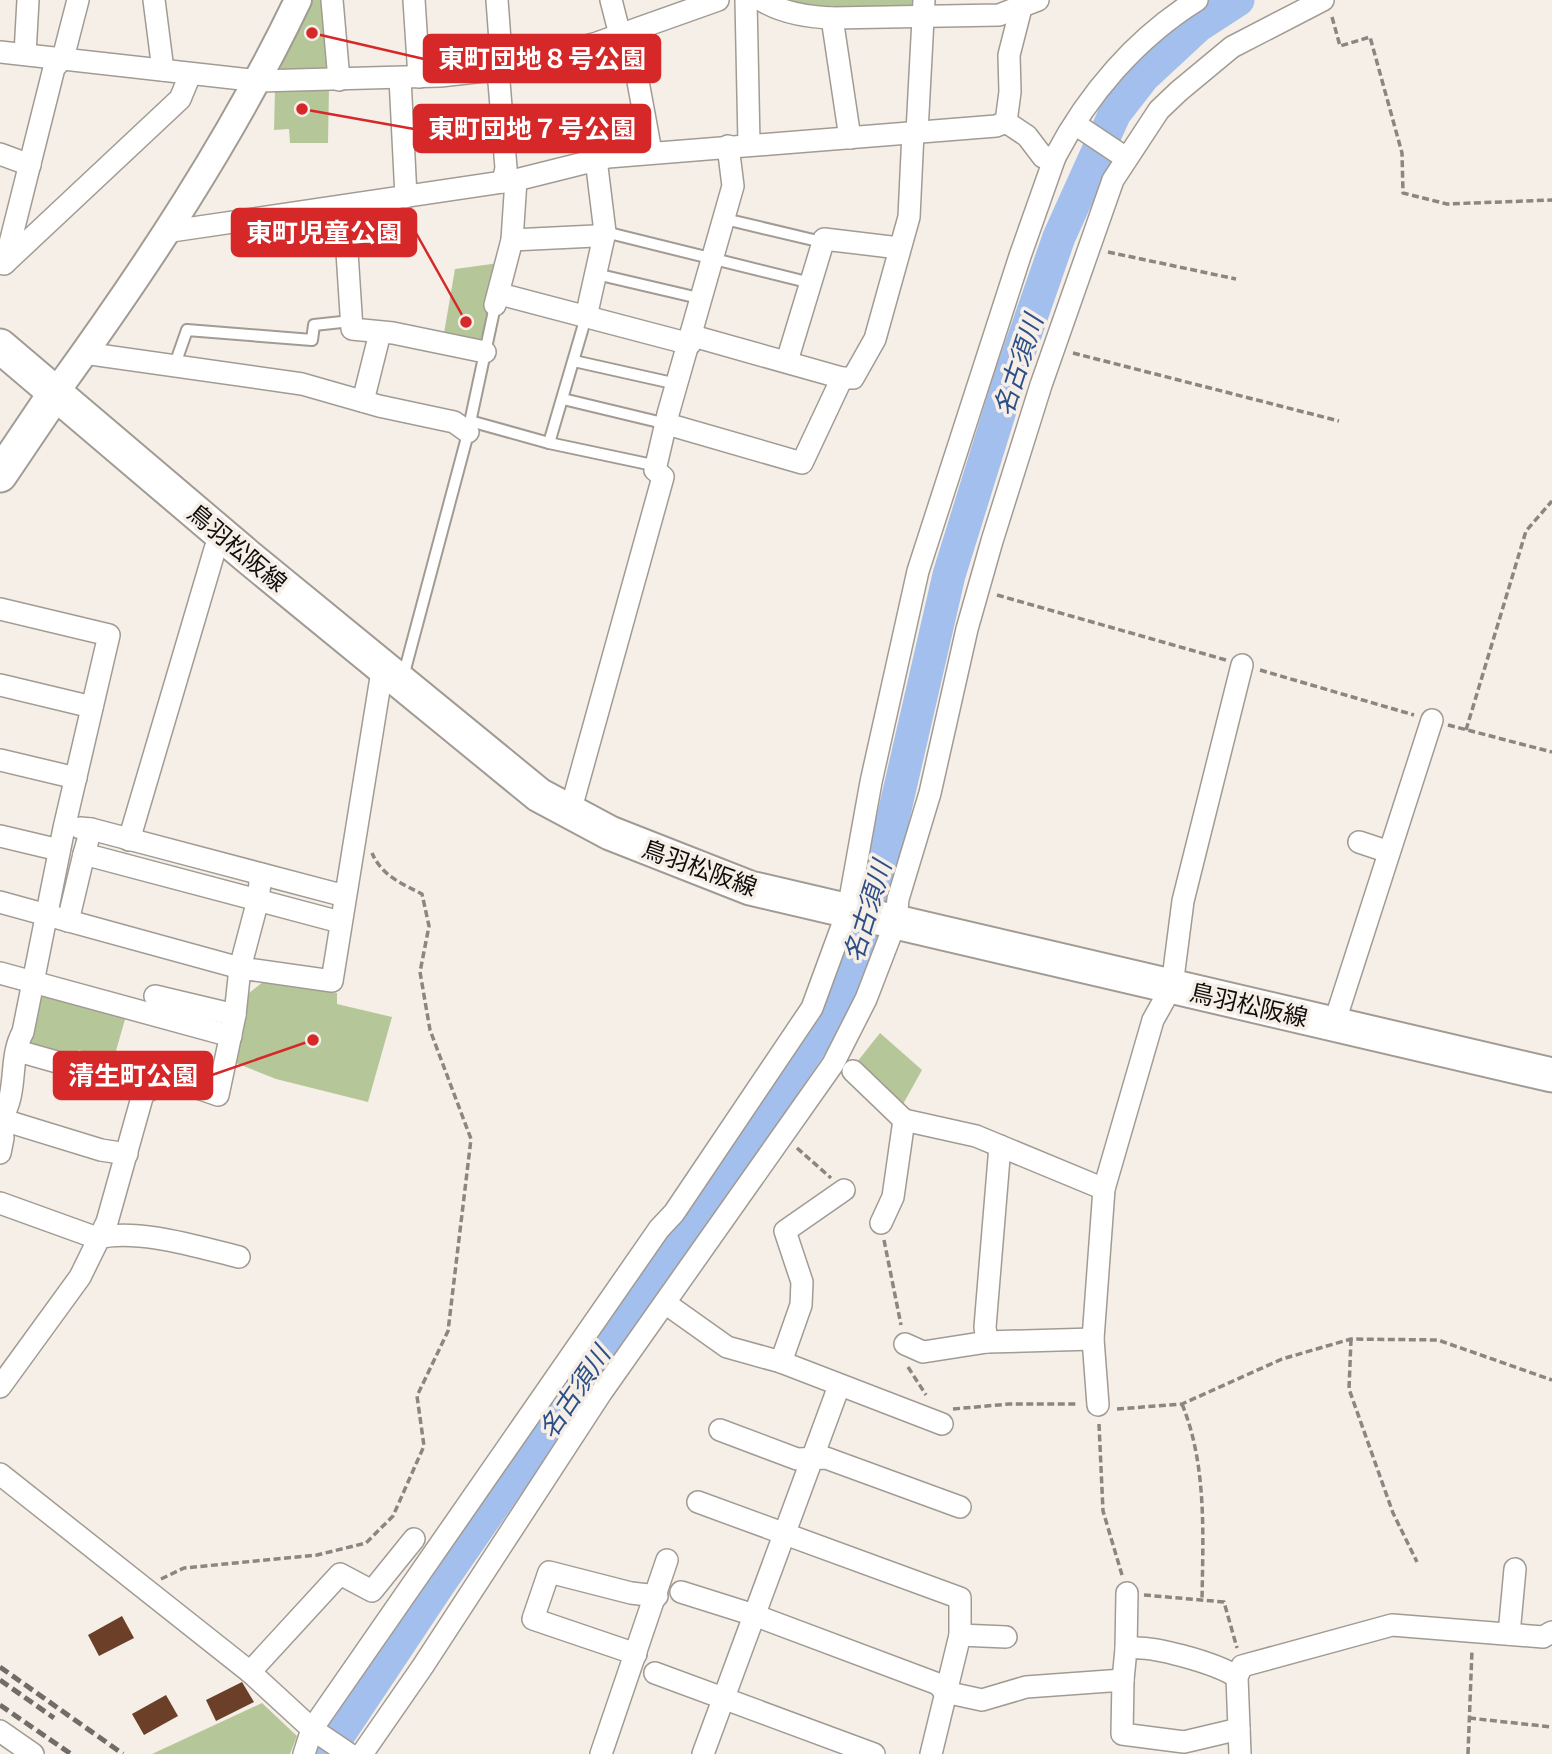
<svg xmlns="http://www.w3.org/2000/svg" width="1552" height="1754" font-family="'Golos Text','Noto Sans JP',sans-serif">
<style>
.green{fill:#b5c799}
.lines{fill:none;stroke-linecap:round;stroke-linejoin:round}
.river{stroke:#a3bfed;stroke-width:33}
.building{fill:#6b3f28}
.service-casing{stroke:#a19b94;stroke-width:14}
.minor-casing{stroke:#a19b94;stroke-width:24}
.tertiary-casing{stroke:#a19b94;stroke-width:30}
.primary-casing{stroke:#a19b94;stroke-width:37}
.path{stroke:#8b8680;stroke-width:3.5;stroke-dasharray:7 3.5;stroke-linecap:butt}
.service{stroke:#fff;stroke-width:10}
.minor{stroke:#fff;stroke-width:21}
.tertiary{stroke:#fff;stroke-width:26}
.primary{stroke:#fff;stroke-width:33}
.rail{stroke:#706c67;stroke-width:5;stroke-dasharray:10 5;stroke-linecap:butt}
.labels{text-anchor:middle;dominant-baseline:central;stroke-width:7;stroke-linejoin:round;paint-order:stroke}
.street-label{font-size:24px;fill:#100e0b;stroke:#f6efe7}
.water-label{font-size:26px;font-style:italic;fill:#2d4f88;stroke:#f6efe7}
.leader{fill:none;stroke:#d62828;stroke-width:2.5}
.callout-dot{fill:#d62828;stroke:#f6efe7;stroke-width:2.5}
.callout{fill:#d62828;stroke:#d62828;stroke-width:2.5}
.callout-label{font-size:26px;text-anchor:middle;font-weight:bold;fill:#fff}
</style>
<rect width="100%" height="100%" fill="#f6efe7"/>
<g class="green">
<polygon points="311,0 324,0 328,70 282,73 281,67"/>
<polygon points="780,0 915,0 915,1 911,8 812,9"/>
<polygon points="329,88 328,143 290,143 289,129 274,130 275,89"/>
<polygon points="499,263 481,349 443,339 455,269"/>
<polygon points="263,982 337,993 337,1004 392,1017 368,1102 276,1079 236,1063 249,993"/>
<polygon points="51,996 126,1016 113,1061 79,1050 72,1056 26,1043 36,997"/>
<polygon points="880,1033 922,1070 902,1106 857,1062"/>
<polygon points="262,1703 297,1736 290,1754 152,1754"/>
</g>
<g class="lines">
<polyline class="river" points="326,1754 437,1587 823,1028 844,985 879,879 949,575 1011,375 1059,237 1115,113 1143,77 1198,26 1238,0"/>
</g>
<g class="building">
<polygon points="122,1616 134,1638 99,1656 88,1635"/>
<polygon points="242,1682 254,1702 216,1721 206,1700"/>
<polygon points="166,1695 178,1716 144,1735 132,1714"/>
</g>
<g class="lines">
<defs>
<g id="service">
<polyline points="725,219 822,242"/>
<polyline points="605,232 811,283"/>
<polyline points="596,274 703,299"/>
<polyline points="574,361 677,384"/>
<polyline points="174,367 187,330 312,340 314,325 351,321"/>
<polyline points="563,399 667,424"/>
<polyline points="470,421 549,443 648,464 655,470"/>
<polyline points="549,443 586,317"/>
<polyline points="403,677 466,441 495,306"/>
</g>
<g id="minor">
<polyline points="154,0 163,70"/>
<polyline points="332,0 339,80"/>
<polyline points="414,0 419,77"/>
<polyline points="497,0 502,68"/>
<polyline points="611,0 620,35"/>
<polyline points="746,0 749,143"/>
<path d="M 761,0 C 782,13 808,17 832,18 L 999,15 L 1038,0"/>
<polyline points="832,18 850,138"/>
<polyline points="624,33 632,49 651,152"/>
<polyline points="0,52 259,81 440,76 494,70 597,43 718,0"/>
<polyline points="25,54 28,0"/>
<polyline points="494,70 499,82 506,168 503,182"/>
<polyline points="400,78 406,197"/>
<polyline points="1006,122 1027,136 1043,157 1055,157"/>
<polyline points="1075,124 1126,158"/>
<polyline points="917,132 924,0"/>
<polyline points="0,154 30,165"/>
<polyline points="344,206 352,329 393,333 485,352"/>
<polyline points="165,232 516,180 608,157 996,126 1006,122 1010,92 1009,55 1021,8"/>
<polyline points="512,240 595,236 605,232"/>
<polyline points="5,263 54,68 63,58 78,0"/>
<polyline points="4,264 180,99 190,75"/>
<polyline points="500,294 690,344"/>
<polyline points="495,305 512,240 516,180"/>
<polyline points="586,317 605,232 596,159"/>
<polyline points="693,336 842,378"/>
<polyline points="84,353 302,384 379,406 454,422 468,432"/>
<polyline points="787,361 824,239 899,248"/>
<polyline points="363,401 380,333"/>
<polyline points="667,424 802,463 842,378 853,378 875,339 909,217 913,133"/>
<path d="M 0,609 L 109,635 L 64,828 L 23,1032 C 8,1058 19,1092 1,1119 L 3,1138 L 0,1153"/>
<polyline points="0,685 92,707"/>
<polyline points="0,760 76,778"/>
<polyline points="570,812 663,477 655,470 668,414 733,186 728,146"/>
<polyline points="80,828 91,829 345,896"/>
<polyline points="91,829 84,854 340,922"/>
<polyline points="0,836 59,850"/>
<polyline points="129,840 215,549 226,538"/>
<polyline points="1359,842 1389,852"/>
<polyline points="0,902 240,968 258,900 261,874"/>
<polyline points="68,921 84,854"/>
<polyline points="0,973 231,1036"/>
<polyline points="155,996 235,1015"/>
<polyline points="1334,1024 1432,720"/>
<polyline points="18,1051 131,1083 143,1094"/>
<polyline points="853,1071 904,1120"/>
<polyline points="0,1119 101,1150 127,1154"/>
<path d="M 0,1203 L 97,1238 C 138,1228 198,1247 239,1257"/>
<polyline points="881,1223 893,1197 904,1120 976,1136 1104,1189"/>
<polyline points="665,1303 727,1347 781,1362 942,1424"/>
<polyline points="987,1342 985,1327 1000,1146"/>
<polyline points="905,1344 923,1352 987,1342 1093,1339"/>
<polyline points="781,1362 801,1305 802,1282 785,1231 844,1190"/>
<polyline points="0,1387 80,1277 107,1222 143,1094 169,1078 218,1095 235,1015 240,968 332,981 383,665"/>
<polyline points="1098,1405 1093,1339 1104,1189 1153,1020 1172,986 1183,901 1242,665"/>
<polyline points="720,1430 797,1459 826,1458 960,1507"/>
<polyline points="0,1474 250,1672 312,1729 349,1754"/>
<polyline points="698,1502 960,1598 960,1635 931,1754"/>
<polyline points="681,1592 754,1615 938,1684 945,1692 982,1700 1026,1687 1123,1680 1122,1734 1184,1742 1239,1729"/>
<polyline points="1509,1634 1515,1569"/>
<polyline points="960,1635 1006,1637"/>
<polyline points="1126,1649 1127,1593"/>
<polyline points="636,1654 533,1619 549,1572 631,1593 657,1596"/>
<polyline points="250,1672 340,1574 372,1591 414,1539"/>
<polyline points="655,1673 874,1754"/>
<path d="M 1123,1680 L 1126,1649 C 1148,1643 1218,1664 1237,1677"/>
<polyline points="0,1731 33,1754"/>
<path d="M 304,1754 L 312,1729 L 659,1229 L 674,1213 L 812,1008 L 848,910 L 871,782 L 918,571 L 1020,256 L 1055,157 C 1088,94 1136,38 1197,0"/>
<polyline points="362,1754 423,1666 601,1393 833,1064 866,999 896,921 898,899 930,793 967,629 992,541 1041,385 1113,180 1159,110 1179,91 1232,47 1323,0"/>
<polyline points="601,1754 667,1560"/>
<polyline points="703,1754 839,1386"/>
<polyline points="1240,1754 1237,1677 1242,1666 1392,1625 1543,1637 1552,1632"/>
</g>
<path id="tertiary" d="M 56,392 C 146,268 232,138 298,0"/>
<g id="primary">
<polyline points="0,346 247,556 539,795 610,833 750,888 1552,1075"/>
<polyline points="0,475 56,392"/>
</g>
</defs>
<use href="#service" class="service-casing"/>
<use href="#minor" class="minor-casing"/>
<use href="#tertiary" class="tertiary-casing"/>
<use href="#primary" class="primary-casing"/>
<g class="path">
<polyline points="1332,17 1340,46 1370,37 1402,153 1403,193 1447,204 1552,200"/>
<polyline points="1108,252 1236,279"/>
<polyline points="1073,353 1339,421"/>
<polyline points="997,595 1226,660"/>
<polyline points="1260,670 1414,715"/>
<polyline points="1448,725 1552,752"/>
<polyline points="1466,730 1526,531 1552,501"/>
<polyline points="797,1148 831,1178"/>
<polyline points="884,1240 901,1325"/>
<polyline points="1351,1339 1349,1389 1393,1513 1417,1562"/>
<polyline points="908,1367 926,1395"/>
<path d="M 1182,1404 C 1207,1465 1203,1535 1202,1600"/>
<polyline points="953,1409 1009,1404 1078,1404"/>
<polyline points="1117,1409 1182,1404 1282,1359 1351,1339 1438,1340 1552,1380"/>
<polyline points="1099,1424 1103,1511 1122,1575"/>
<path d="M 161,1579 L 184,1568 L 317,1555 L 366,1543 L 393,1516 L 424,1446 L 417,1396 L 448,1331 L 471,1139 L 430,1030 L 420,972 L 429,926 L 422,894 C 401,883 382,876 372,853"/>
<polyline points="1144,1595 1224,1602 1237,1648"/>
<polyline points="1469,1718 1552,1727"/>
<polyline points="1468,1754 1472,1650"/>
</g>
<use href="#service" class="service"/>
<use href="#minor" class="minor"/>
<use href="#tertiary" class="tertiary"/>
<use href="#primary" class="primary"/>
<g class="rail">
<polyline points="0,1667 123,1754"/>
<polyline points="0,1680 54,1718"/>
<polyline points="0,1705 71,1754"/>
</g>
</g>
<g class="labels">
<g class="street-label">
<text transform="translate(238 547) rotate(40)">鳥羽松阪線</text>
<text transform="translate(700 867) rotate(20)">鳥羽松阪線</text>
<text transform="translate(1249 1004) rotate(13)">鳥羽松阪線</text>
</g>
<g class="water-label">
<text transform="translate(1018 365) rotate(-72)">名古須川</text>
<text transform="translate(867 911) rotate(-73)">名古須川</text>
<text transform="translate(574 1392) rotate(-56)">名古須川</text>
</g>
</g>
<path class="leader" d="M312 33L424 59M302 109L414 129M466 322L416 233M313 1040L212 1075"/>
<g class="callout-dot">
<circle cx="312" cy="33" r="7"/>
<circle cx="302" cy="109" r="7"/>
<circle cx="466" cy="322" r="7"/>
<circle cx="313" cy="1040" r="7"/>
</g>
<g class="callout">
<rect x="424" y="35" width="236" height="47" rx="7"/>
<rect x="414" y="105" width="236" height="47" rx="7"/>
<rect x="232" y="209" width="184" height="47" rx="7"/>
<rect x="54" y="1052" width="158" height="47" rx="7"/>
</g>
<g class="callout-label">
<text x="542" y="68">東町団地８号公園</text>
<text x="532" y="138">東町団地７号公園</text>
<text x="324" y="242">東町児童公園</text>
<text x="133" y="1085">清生町公園</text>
</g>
</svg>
